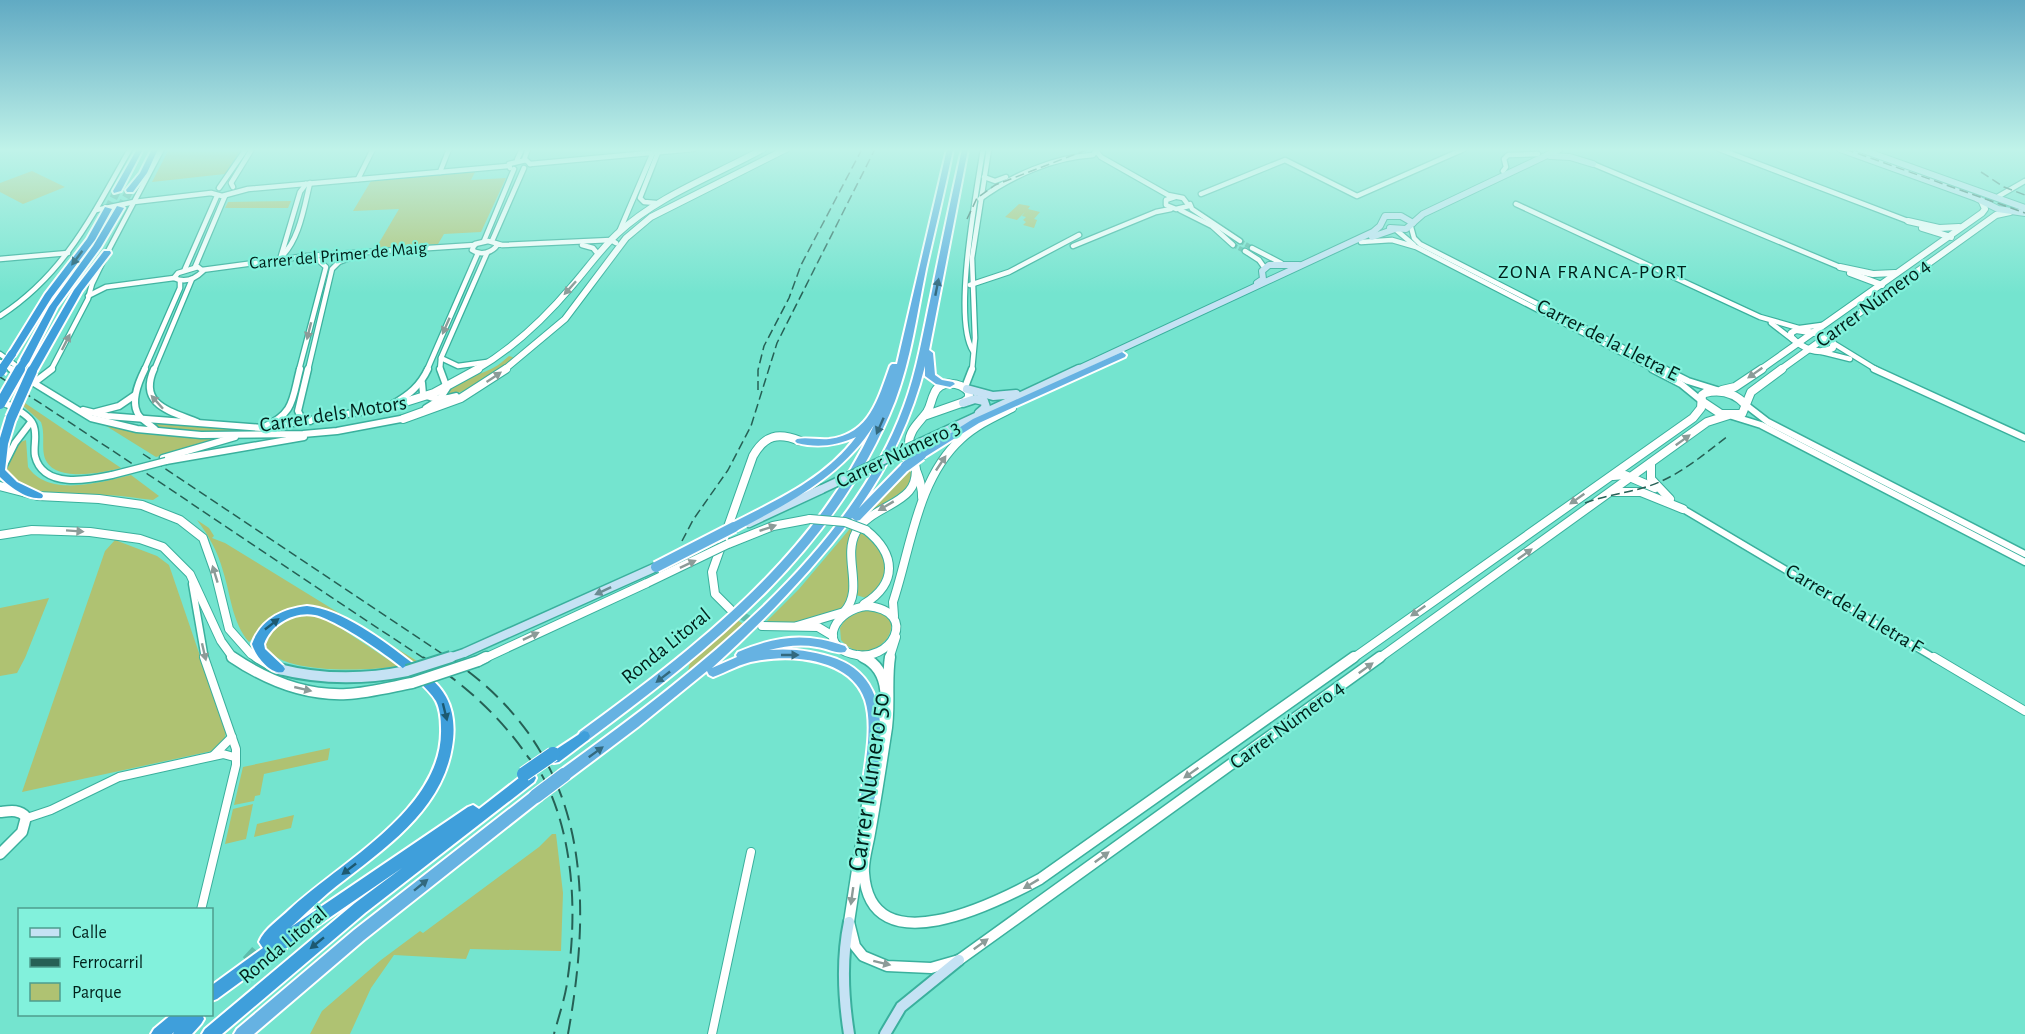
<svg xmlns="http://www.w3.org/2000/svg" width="2025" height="1034" font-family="'Alegreya Sans',sans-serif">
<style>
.green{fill:#afc272}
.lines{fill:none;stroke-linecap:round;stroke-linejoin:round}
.minor-tunnel{stroke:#5dbdab;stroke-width:4.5;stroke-dasharray:4.5 2;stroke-linecap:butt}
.tertiary-tunnel{stroke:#5dbdab;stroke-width:8;stroke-dasharray:8 4;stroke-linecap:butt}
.motorway-tunnel-far1{stroke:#5dbdab;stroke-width:8;stroke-dasharray:8 4;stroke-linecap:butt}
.motorway-tunnel{stroke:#5dbdab;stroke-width:14;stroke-dasharray:14 7;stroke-linecap:butt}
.minor-far2-casing{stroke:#3ab09d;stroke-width:7}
.minor-far1-casing{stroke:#3ab09d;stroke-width:9}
.minor-casing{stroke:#3ab09d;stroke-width:10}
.tertiary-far2-casing{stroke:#3ab09d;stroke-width:8}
.tertiary-far1-casing{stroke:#3ab09d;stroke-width:10}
.tertiary-casing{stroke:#3ab09d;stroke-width:13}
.secondary-far2-casing{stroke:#3ab09d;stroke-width:8}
.secondary-far1-casing{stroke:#3ab09d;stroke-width:11}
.secondary-casing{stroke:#3ab09d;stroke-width:14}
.trunk-casing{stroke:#fff;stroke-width:4}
.motorway-casing{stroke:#fff;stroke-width:4}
.minor-far2{stroke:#fff;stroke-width:4.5}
.minor-far1{stroke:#fff;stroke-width:6}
.minor{stroke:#fff;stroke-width:8}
.tertiary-far2{stroke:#fff;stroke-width:6}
.tertiary-far1{stroke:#fff;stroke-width:8}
.tertiary{stroke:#fff;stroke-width:10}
.secondary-far2{stroke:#c5e2f4;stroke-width:6}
.secondary-far1{stroke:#c5e2f4;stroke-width:8}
.secondary{stroke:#c5e2f4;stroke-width:10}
.trunk{fill:#66b2e2;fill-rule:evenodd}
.motorway{fill:#3f9fdb;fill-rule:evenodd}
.rail-far1{stroke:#266055;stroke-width:1.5;stroke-dasharray:9 4.5;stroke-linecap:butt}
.rail{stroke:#266055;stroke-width:2;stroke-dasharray:16 8;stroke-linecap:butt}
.minor-bridge-casing{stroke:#3ab09d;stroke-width:9;stroke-linecap:butt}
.tertiary-bridge-far1-casing{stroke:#3ab09d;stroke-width:10;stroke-linecap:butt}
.tertiary-bridge-casing{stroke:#3ab09d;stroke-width:13;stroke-linecap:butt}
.secondary-bridge-far1-casing{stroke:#3ab09d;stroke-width:11;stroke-linecap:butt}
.secondary-bridge-casing{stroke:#3ab09d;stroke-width:14;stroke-linecap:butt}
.trunk-bridge-far1-casing{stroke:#fff;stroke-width:14;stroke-linecap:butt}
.trunk-bridge-casing{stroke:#fff;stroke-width:16;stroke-linecap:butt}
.motorway-bridge-far2-casing{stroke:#fff;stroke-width:10;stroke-linecap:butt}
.motorway-bridge-far1-casing{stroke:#fff;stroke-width:14;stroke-linecap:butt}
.motorway-bridge-casing{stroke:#fff;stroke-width:16;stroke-linecap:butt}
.minor-bridge{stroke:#fff;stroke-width:6}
.tertiary-bridge-far1{stroke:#fff;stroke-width:8}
.tertiary-bridge{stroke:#fff;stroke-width:10}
.secondary-bridge-far1{stroke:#c5e2f4;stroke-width:8}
.secondary-bridge{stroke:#c5e2f4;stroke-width:10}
.trunk-bridge-far1{stroke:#66b2e2;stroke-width:10}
.trunk-bridge{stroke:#66b2e2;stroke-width:14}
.motorway-bridge-far2{stroke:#3f9fdb;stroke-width:8}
.motorway-bridge-far1{stroke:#3f9fdb;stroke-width:10}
.motorway-bridge{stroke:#3f9fdb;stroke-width:14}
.oneway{fill:#1c5971}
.oneway2{fill:#33697e}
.oneway3{fill:#8c9b98}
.oneway4{fill:#6c8b92}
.labels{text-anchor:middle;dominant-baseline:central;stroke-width:4.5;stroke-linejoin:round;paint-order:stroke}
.far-street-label{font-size:18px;fill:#00201a;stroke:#82f1dc}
.far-quarter-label{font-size:20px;letter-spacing:1.5px;fill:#00201a;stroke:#82f1dc}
.street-label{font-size:21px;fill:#00201a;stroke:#82f1dc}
.near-street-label{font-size:26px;fill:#00201a;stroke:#82f1dc}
</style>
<rect width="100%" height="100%" fill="#74e4cf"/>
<g class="green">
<polygon points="169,149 242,149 225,174 152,182"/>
<polygon points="32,171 65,187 23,204 0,192 0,183"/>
<polygon points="475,172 471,180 506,178 481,232 444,234 438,244 376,248 399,209 353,211 371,181"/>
<polygon points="291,201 288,208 225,208 228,202"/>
<polygon points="1019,204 1030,206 1028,209 1040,212 1034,219 1037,220 1034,228 1023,225 1026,222 1023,220 1026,217 1022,216 1025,212 1017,220 1005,217"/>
<path d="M 509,356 L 516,358 L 469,389 L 443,398 C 451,379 477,377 493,368 C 499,365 504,360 509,356 Z"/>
<path d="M 22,401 L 121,468 C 102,473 50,484 44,455 C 42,444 45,433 41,422 L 21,404 Z"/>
<polygon points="146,421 259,429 238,435 159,429"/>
<polygon points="103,424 215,437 215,438 213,442 156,457"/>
<path d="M 26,440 L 28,467 C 49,498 101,482 131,475 L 159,496 L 153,500 C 136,498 118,495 101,495 C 74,493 19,499 6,469 L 18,443 Z"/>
<path d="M 911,466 L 914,477 L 907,489 L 871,512 L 849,543 L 850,595 L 844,607 C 824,623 789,624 765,623 L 799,589 L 859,518 Z"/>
<path d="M 197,520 L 209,528 L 214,536 L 212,538 L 225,543 L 417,661 L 410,663 L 334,613 L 313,608 L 268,623 L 249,642 C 232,622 231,596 223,571 C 218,552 209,536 197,520 Z"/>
<path d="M 859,532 C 890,548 894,577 866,598 L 856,595 L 854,556 Z"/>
<polygon points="115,540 157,556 169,565 226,732 224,742 212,751 22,792 105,551"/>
<polygon points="49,598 25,658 17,673 0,676 0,608"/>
<path d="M 864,610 C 923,611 872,677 841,640 L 840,628 L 846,618 Z"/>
<path d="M 298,614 L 324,617 L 398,666 C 371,671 271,676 263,642 L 275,625 Z"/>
<polygon points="737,620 745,625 687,676 690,662"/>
<polygon points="330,748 328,760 264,774 260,795 255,796 254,801 234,805 243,767"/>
<polygon points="253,804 246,839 225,844 233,809"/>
<polygon points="294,815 291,828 254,837 257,824"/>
<polygon points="552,834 556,834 563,893 561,951 470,949 466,959 394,955 371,988 350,1034 310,1034 322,1011 381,960 420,931 423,933 539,847"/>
</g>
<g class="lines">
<g class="minor-tunnel">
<polyline points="1240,241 1252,248"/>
<polyline points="1233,245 1245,251"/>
</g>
<polyline class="tertiary-tunnel" points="732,610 755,623"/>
<g class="motorway-tunnel-far1">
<polyline points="120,208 130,190"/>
<polyline points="108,209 117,191"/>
</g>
<polyline class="motorway-tunnel" points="248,962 266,942"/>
<defs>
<g id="minor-far2">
<polyline points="1719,149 1908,221"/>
<polyline points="1097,152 1101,157 1168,195 1183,198 1189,206 1176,209 1166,205 1166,200 1175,197"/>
<polyline points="517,160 522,149"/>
<polyline points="524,160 528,149"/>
<polyline points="530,164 693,149"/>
<polyline points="1593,164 1840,267"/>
<polyline points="510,168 509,164 526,160 530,164"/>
<polyline points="1503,171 1506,167 1504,159 1508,155 1538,154"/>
<polyline points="440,172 449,149"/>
<polyline points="984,177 995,181 1006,177"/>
<polyline points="358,179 373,149"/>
<polyline points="233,187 231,183 252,149"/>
<polyline points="219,188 246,149"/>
<polyline points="1201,194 1285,160 1357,196 1464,149"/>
<polyline points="1999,196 2025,181"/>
<path d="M 980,199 C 1011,176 1054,157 1093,155 L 1097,149"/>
<polyline points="656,203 644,202 640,198 659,150"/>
<polyline points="1190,204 1192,209 1240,241"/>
<polyline points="1516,204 1760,317 1802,329"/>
<polyline points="96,210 134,202 211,193 222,196 248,189 508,166"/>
<polyline points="1180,210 1212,226 1233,245"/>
<polyline points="1411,227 1414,238 1420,244 1667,370"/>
<polyline points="1395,229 1414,245"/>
<polyline points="619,232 654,150"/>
<polyline points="484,241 514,169"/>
<polyline points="492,241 524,168"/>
<polyline points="1361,242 1392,240 1416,247 1655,370"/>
<path d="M 498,244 C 492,253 481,256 472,250 L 475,244 L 488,241 L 502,245 L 611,240 L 616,243"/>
<polyline points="582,245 593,248 598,254"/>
<polyline points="1073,246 1156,212 1171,209"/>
<polyline points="1252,248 1281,263"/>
<polyline points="1245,251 1259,260 1264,267"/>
<polyline points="281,256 300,192 306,184"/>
<polyline points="0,259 68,253"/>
<path d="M 279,259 C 299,242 304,208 310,183"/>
<polyline points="195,267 225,196"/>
<path d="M 198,267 L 203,271 C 195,279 185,283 174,278 L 178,273 Z"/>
<polyline points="185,269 217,196"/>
<polyline points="202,270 307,256 475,245"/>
<polyline points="970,285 1009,272 1079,235"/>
<polyline points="88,296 106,287 174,278"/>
<path d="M 0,316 C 65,274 93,214 130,149"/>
<polyline points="1771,323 1793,340"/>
<polyline points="1800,328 1822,325"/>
<polyline points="1833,343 1877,370"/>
<path d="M 973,351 C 952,319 977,190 983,149"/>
<polyline points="1822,352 1850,359"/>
<polyline points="0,354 22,370"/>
<polyline points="441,358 458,366 487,362"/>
<polyline points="0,362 14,370"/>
<polyline points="51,370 88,299 92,284 107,253 162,149"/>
<polyline points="144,370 180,288 180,281"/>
<polyline points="154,370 192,279"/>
<polyline points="299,370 326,267 317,259"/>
<polyline points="308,370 332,269 339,262 355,256"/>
<polyline points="427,370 478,253"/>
<polyline points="440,370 441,358 487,253"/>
<polyline points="972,370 975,338 972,258 989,149"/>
</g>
<g id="minor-far1">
<polyline points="11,369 91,418 137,429 201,435 303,434 337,431 406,418"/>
<polyline points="20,369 23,371"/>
<path d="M 145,369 C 139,381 131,399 137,412 C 139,419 150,424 155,429"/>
<path d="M 154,369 C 138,405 170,411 197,422"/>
<polyline points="308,369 298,411 301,417 310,421"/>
<polyline points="1652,369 1681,384 1703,402"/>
<polyline points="1664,369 1688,381 1717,390"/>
<polyline points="1874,369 2025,438"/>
<polyline points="35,382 52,369"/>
<path d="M 422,383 L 423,394 C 434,400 444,400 456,396"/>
<polyline points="965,387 972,369"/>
<path d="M 0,400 C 10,407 28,413 33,424 C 38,434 33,446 35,456 C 43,489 88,480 112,475"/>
<path d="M 393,404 C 409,395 420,386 428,369"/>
<polyline points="1746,405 1768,422 2025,554"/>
<polyline points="426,408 439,400 447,388 440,369"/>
<polyline points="83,410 107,416 262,428 384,408"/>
<polyline points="96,412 119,406 135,395"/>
<polyline points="1732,416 1761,425 2025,562"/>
<path d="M 264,427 C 295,413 292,399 300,369"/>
<polyline points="163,458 235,437"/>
<polyline points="166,461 304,437"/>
<polyline points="3,467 15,443 31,422"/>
<polyline points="1683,509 1936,659"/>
<polyline points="192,584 205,659"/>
</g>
<g id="minor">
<polyline points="1934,657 2025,711"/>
<polyline points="214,755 232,737"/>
<polyline points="27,818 51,810 119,777 223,754 234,757"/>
<polyline points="201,910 236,765 236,749 204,657"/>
<polyline points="712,1034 751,852"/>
</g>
<g id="tertiary-far2">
<polyline points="1908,221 1939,228 1959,227"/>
<polyline points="1922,228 1951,237"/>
<polyline points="1840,267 1873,274 1895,273"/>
<polyline points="1850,273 1882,285"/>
<path d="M 1796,330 L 1816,333 L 1833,343 L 1833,348 C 1818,356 1802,348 1791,337 L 1791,333 Z"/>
<path d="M 476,370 C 512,349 545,318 572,286 C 587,269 600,250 617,234 C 659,195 714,176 763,149"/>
<polyline points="504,370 565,319 626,238 651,217 786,149"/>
<polyline points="1760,370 1982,213 1985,209 1982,202"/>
<polyline points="1780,370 1996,215 2010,212"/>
</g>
<g id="tertiary-far1">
<polyline points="1722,390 1735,387 1762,369"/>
<polyline points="1703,402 1721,414 1742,414 1751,392 1782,369"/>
<polyline points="380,410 434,393 478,369"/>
<polyline points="403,419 461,398 506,369"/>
<polyline points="1651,463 1651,479 1670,499"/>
<polyline points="1613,476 1625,475 1655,488"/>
<polyline points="0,486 38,496 99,499 142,505 180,520 203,538 215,572 229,629 251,654 259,659"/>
<polyline points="1613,492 1641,492 1683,509"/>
<path d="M 922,497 C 923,477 909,462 909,443 C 909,430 920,422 927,412 C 931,406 931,400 934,394 C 940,379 960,382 969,392 L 969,398 L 964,402 L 924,416"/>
<polyline points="0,535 32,530 90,532 140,539 163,547 190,574 221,641 234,659"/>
<polyline points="728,544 773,526 810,519"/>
<path d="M 864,604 C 898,583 896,554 866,530"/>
<path d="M 867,606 C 921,611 891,665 852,654 C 816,644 836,609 867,606 Z"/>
<path d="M 731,610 L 715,594 L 712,572 L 753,456 C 765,435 778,432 800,441"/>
<path d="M 844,612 C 865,589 842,558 856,532 C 873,502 923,506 915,463"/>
<path d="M 894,616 L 893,602 C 911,548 917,479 961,439 C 976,425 994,417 1012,408"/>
<polyline points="762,626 818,627 833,636"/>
<polyline points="797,626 844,612"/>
<polyline points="858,655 867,659"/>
<polyline points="483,659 647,583"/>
<polyline points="889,659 896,637"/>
<path d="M 1352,659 L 1693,418 L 1701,408 L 1702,395 L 1705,393 C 1721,389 1735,393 1746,405"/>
<polyline points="1378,659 1707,422 1729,415"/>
</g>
<g id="tertiary">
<path d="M 232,657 C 266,680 306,696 347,694 C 368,693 391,687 412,683"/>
<polyline points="257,657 272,666"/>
<path d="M 863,657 C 897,673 884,716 879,745"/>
<path d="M 890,657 C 886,682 891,708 886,734 C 881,767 876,800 870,833 C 868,846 863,860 864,873 C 870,967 996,903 1040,879 L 1354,657"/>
<polyline points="478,661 486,657"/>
<polyline points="869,792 849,922 855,946 863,956 887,966 931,968 959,960 1380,657"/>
<path d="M 0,812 C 10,811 19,809 26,817 L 22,832 L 0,854"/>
</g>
<g id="secondary-far2">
<polyline points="1840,149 1976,198 1998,209 2025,213"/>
<polyline points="1860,149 2025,208"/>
<polyline points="1550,156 1570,157 1593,164"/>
<polyline points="1390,228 1406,229 1423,214 1560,149"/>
<polyline points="1372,237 1395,229"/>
<polyline points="1257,283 1263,279 1262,271 1269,265 1299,265"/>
<polyline points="1076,370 1373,232 1380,226 1385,216 1401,216 1413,223"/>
</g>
<g id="secondary-far1">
<polyline points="967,389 993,396 1016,394"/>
<polyline points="963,403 975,399 984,401 986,407 979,413"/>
<polyline points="922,442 1079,369"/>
<polyline points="749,523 822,489"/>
<polyline points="464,653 656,567"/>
</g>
<g id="secondary">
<path d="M 279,669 C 322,680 363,680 407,671"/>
<path d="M 849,922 C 841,960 843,996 849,1034"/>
<polyline points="885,1034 901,1007 959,960"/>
</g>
<g id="trunk">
<path d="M 947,149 L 953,149 C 945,189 935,229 926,269 C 917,313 911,359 895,401 C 836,550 713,647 588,740 L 584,741 L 580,740 L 578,736 L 580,732 C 695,648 813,558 874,425 C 842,476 790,502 738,530 L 734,531 L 729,527 L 730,524 C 775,501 825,479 856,437 C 836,446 817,448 797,443 L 795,441 L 797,439 C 807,437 818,440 829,439 C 870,434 878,399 890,366 L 892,364 L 897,364 Z"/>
<path d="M 962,149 L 968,149 L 929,350 L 933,353 L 935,375 L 942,380 L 953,382 L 955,384 L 950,387 L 936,384 L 925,376 L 925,366 C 912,417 890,464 859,508 L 902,464 L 910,464 L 911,466 L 910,468 L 860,520 L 856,521 L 852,518 C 810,573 763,622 712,668 L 737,657 L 736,655 L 738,652 C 777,636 805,632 845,646 L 847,649 L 845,652 C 836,654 826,648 817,647 C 801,644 785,646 769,650 C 792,648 815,651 837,659 C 896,682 879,748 875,797 L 873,801 L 868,803 L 863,801 L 861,797 C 864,768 874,728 865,700 C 851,659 793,654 756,661 C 741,663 727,672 713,677 L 709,675 L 707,671 L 638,727 L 569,779 L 564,781 L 559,779 L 558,775 L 559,771 C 686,679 849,558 904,406 C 917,371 923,333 931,296 C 941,247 951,198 962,149 Z"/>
<polygon points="1122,352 1126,355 1125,357 979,423 925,457 917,457 916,455 973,419"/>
<polygon points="536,790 541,792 543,796 541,800 364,940 254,1034 234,1034 237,1029 354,930 531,792"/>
</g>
<g id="motorway">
<polygon points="137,149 143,149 121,191 114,193 113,191"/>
<polygon points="152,149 158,149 147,173 133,192 127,192 126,190 140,173"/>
<polygon points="117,206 124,208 101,247 57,307 29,362 27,364 21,364 19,362 49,307 93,246"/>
<polygon points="105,207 112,209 95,240 52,297 15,356 9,356 8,354 45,294 87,239"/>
<polygon points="104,251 110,251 111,253 82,291 37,371 35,373 29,373 27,371 74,290"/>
<path d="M 11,415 L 16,418 L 8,444 L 5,470 L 17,482 L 42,494 L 43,496 L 42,498 C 27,500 10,487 0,477 L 0,438 L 6,418 Z"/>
<path d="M 307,606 C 341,609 384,641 411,662 C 423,672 439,683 446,697 C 454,712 455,730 452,747 C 441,815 377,853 328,893 C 315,904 303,916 291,927 L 468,807 L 473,805 L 479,809 L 524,774 L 529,772 L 534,774 L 536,778 L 534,782 L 365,913 L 222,1034 L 202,1034 L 205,1029 L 355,903 L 402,868 L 307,933 L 217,999 L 212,1001 L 212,985 L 263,948 L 259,942 C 264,929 280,919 290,909 C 342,861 444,808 441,728 C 441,719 440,709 436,701 C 424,678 340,620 315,615 C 294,611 271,624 264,644 L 265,649 L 283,666 L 285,669 L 283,672 C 270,675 255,655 252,644 C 261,619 282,609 307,606 Z"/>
<polygon points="584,731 588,732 590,736 588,740 559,762 554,763 549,762 548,758 549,754"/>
<polygon points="172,1014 202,1014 204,1019 201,1024 192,1034 173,1034 174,1032 172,1034 151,1034 154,1029"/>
</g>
</defs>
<use href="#minor-far2" class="minor-far2-casing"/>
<use href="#minor-far1" class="minor-far1-casing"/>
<use href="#minor" class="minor-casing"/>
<use href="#tertiary-far2" class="tertiary-far2-casing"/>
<use href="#tertiary-far1" class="tertiary-far1-casing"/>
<use href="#tertiary" class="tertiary-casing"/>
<use href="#secondary-far2" class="secondary-far2-casing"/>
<use href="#secondary-far1" class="secondary-far1-casing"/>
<use href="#secondary" class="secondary-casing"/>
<use href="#trunk" class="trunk-casing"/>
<use href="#motorway" class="motorway-casing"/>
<use href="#minor-far2" class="minor-far2"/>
<use href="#minor-far1" class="minor-far1"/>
<use href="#minor" class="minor"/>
<use href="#tertiary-far2" class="tertiary-far2"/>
<use href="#tertiary-far1" class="tertiary-far1"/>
<use href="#tertiary" class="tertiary"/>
<use href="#secondary-far2" class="secondary-far2"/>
<use href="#secondary-far1" class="secondary-far1"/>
<use href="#secondary" class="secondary"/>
<use href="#trunk" class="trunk"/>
<use href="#motorway" class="motorway"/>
<g class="rail-far1">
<polyline points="1845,149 2025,213"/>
<polyline points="1981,172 2004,187 2025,195"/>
<polyline points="967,219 977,198 995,185 1089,149"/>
<path d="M 0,377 C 143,469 282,566 425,659"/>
<polyline points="758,390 758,370 764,346 789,298 801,265 862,149"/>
<polyline points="143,454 450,659"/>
<path d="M 1585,503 C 1606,495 1628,493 1649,486 C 1679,476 1703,455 1728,436"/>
<polyline points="682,541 693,520 728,470 751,426 777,343 875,149"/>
</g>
<g class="rail">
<path d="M 423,657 C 465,685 500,716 528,757 C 534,764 540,771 544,779 C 574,838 577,913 568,976 C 566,996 559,1015 554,1034"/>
<path d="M 448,657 C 586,749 595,884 568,1034"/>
</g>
<defs>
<polyline id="minor-bridge" points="112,475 166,461"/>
<g id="tertiary-bridge-far1">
<polyline points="810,519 845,522 866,530"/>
<polyline points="647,583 728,544"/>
</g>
<polyline id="tertiary-bridge" points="412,683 478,661"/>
<g id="secondary-bridge-far1">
<polyline points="822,489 922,442"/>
<polyline points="446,659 464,653"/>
</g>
<polyline id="secondary-bridge" points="407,671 451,657"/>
<g id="trunk-bridge-far1">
<polyline points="906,466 921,455"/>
<polyline points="656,567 734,527"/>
</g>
<polyline id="trunk-bridge" points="536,796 564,775"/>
<g id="motorway-bridge-far2">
<polyline points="1,370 12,354"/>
<polyline points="19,370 24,362"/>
</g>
<g id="motorway-bridge-far1">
<polyline points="0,372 2,369"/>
<polyline points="0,404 20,369"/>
<polyline points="11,418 32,371"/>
</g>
<polyline id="motorway-bridge" points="524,774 553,754"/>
</defs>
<use href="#minor-bridge" class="minor-bridge-casing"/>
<use href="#tertiary-bridge-far1" class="tertiary-bridge-far1-casing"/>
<use href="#tertiary-bridge" class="tertiary-bridge-casing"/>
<use href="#secondary-bridge-far1" class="secondary-bridge-far1-casing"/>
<use href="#secondary-bridge" class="secondary-bridge-casing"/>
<use href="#trunk-bridge-far1" class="trunk-bridge-far1-casing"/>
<use href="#trunk-bridge" class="trunk-bridge-casing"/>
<use href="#motorway-bridge-far2" class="motorway-bridge-far2-casing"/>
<use href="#motorway-bridge-far1" class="motorway-bridge-far1-casing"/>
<use href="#motorway-bridge" class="motorway-bridge-casing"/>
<use href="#minor-bridge" class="minor-bridge"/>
<use href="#tertiary-bridge-far1" class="tertiary-bridge-far1"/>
<use href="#tertiary-bridge" class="tertiary-bridge"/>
<use href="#secondary-bridge-far1" class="secondary-bridge-far1"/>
<use href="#secondary-bridge" class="secondary-bridge"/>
<use href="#trunk-bridge-far1" class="trunk-bridge-far1"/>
<use href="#trunk-bridge" class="trunk-bridge"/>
<use href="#motorway-bridge-far2" class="motorway-bridge-far2"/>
<use href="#motorway-bridge-far1" class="motorway-bridge-far1"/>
<use href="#motorway-bridge" class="motorway-bridge"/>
</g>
<defs><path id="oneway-solid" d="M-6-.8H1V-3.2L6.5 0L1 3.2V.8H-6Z" transform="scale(1.5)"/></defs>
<g class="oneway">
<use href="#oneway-solid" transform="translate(77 258) rotate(127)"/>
<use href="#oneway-solid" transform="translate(272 624) rotate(-38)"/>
<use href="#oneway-solid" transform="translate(445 712) rotate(76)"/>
<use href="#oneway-solid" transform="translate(349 869) rotate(142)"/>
<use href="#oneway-solid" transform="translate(317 943) rotate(141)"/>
</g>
<g class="oneway2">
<use href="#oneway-solid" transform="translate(937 287) rotate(-79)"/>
<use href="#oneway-solid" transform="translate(880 426) rotate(114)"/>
<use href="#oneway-solid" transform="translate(790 655)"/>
<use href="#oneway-solid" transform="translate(663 677) rotate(142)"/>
<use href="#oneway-solid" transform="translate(596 752) rotate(-36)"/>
<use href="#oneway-solid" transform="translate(421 885) rotate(-39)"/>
</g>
<g class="oneway3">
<use href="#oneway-solid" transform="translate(570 288) rotate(132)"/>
<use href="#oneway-solid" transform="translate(446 326) rotate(114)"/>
<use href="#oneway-solid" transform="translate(309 331) rotate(104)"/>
<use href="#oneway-solid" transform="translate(66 342) rotate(-63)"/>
<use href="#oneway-solid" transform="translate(1755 373) rotate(145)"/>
<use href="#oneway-solid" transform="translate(494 377) rotate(-34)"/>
<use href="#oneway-solid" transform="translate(157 402) rotate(-132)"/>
<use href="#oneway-solid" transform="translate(1683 440) rotate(-36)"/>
<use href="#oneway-solid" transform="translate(941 463) rotate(-56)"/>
<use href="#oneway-solid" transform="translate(1577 499) rotate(145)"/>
<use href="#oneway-solid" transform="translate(886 506) rotate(149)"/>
<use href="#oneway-solid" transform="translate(768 528) rotate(-19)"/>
<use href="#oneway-solid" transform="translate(75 531) rotate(4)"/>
<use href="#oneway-solid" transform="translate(1525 554) rotate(-36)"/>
<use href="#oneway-solid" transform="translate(688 564) rotate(-25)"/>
<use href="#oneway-solid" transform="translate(215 574) rotate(-107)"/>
<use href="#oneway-solid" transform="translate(1418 611) rotate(145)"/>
<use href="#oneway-solid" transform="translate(531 636) rotate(-25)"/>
<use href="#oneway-solid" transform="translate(204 652) rotate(77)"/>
<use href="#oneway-solid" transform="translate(1366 668) rotate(-36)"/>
<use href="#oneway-solid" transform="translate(303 689) rotate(13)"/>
<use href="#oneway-solid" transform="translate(1191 773) rotate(145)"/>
<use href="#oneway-solid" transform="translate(1102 857) rotate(-36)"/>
<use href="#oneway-solid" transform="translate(1031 884) rotate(149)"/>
<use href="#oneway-solid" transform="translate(852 896) rotate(98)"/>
<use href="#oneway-solid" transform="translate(981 944) rotate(-36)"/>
<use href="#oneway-solid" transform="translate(882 963) rotate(14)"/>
</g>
<use class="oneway4" href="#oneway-solid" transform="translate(603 591) rotate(155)"/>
<linearGradient id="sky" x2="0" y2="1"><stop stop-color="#61aac3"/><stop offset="0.51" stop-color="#c0f3e9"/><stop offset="1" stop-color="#c0f3e9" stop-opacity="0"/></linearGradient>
<rect width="2025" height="294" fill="url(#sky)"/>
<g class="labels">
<g class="far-street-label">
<text transform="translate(338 256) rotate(-5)">Carrer del Primer de Maig</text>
</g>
<g class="far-quarter-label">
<text x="1593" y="272">ZONA FRANCA-PORT</text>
</g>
<g class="street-label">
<text transform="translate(1873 303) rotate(-36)">Carrer Número 4</text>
<text transform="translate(1608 340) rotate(27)">Carrer de la Lletra E</text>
<text transform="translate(333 414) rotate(-9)">Carrer dels Motors</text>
<text transform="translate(898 454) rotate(-25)">Carrer Número 3</text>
<text transform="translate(1854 609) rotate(31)">Carrer de la Lletra F</text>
<text transform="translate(666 646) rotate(-39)">Ronda Litoral</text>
<text transform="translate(1287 725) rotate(-36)">Carrer Número 4</text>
<text transform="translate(283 945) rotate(-40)">Ronda Litoral</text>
</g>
<g class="near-street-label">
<text transform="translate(869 782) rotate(-82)">Carrer Número 50</text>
</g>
</g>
<rect x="18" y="908" width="195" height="108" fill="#82f1dc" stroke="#4e9d8e" stroke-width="1.5"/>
<rect x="30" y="928" width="30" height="9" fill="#c5e2f4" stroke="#4e9d8e" stroke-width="1.5"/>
<text x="72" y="938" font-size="18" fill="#00201a">Calle</text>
<rect x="30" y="958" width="30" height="9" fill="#266055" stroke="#4e9d8e" stroke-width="1.5"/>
<text x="72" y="968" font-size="18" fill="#00201a">Ferrocarril</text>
<rect x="30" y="983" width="30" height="18" fill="#afc272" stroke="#4e9d8e" stroke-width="1.5"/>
<text x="72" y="998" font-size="18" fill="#00201a">Parque</text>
</svg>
